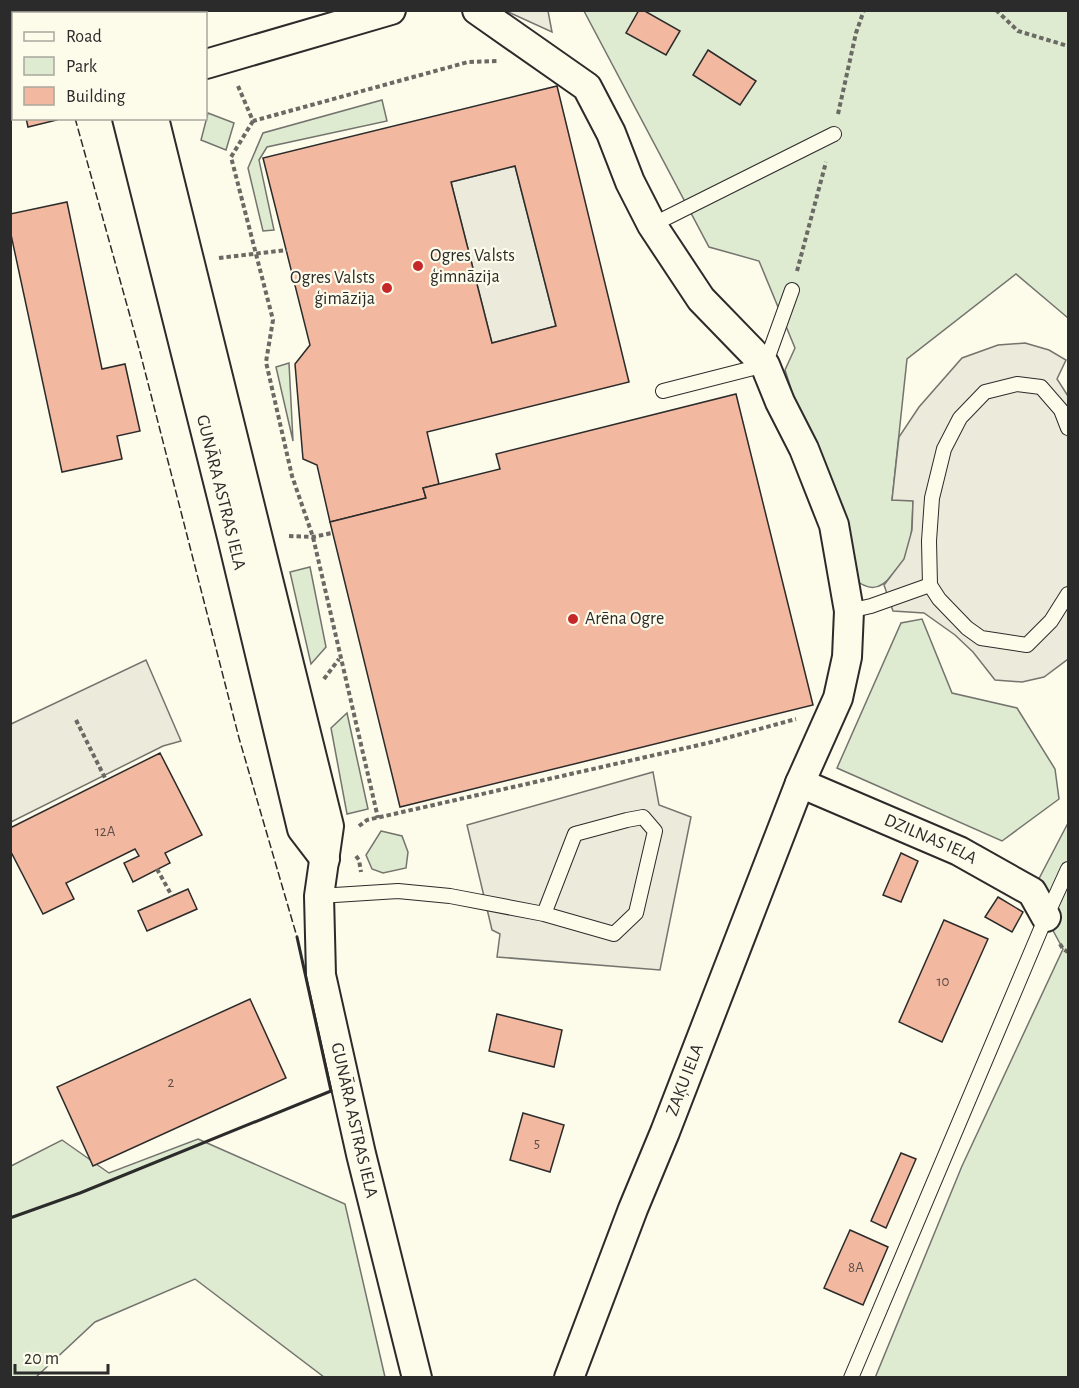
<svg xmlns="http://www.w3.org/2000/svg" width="1079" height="1388" font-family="'Alegreya Sans',sans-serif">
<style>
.green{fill:#deebd1;stroke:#74746e;stroke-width:1.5}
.parking{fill:#eceadb;stroke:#74746e;stroke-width:1.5}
.building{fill:#f2b8a0;stroke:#2b2b2b;stroke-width:1.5;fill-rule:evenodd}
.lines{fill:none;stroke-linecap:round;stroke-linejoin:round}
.service-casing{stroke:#2b2b2b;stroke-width:16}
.minor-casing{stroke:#2b2b2b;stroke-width:32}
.path{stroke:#6a6964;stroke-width:4;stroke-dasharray:4.5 3;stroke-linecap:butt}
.service{stroke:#fdfbea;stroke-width:14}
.minor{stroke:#fdfbea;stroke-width:28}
.fence{stroke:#2b2b2b;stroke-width:1.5;stroke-dasharray:8 3;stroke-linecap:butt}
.wall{stroke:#2b2b2b;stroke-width:3}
.poi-dot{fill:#c62828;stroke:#fdfbea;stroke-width:2}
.labels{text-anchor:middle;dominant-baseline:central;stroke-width:4.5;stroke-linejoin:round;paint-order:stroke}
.number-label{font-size:15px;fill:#5d4e48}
.poi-label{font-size:18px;fill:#2b2b2b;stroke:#fdfbea;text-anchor:start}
.street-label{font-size:18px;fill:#2b2b2b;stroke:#fdfbea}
</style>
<rect width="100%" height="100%" fill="#fdfbea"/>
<g class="green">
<path d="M 584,11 L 1068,11 L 1068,318 L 1016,274 L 907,359 L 892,500 L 913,500 C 912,519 913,544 904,560 C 901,566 896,570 892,575 C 879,592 868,590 852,578 L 785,370 L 795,348 L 759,261 L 709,247 Z"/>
<polygon points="382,100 387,121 267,147 259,160 274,230 263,231 248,168 263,133"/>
<polygon points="208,113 234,123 226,150 201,140"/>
<polygon points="289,363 293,441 276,367"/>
<polygon points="310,567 326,647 311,664 290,572"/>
<polygon points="922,619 952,693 1017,708 1055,769 1059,799 1002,841 837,768 901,623"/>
<polygon points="347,713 368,809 347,814 331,728"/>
<polygon points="1068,823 1068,1377 875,1378 962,1166 1063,949 1032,892"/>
<polygon points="381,831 402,836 408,852 406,868 383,873 372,869 366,855"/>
<polygon points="198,1139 345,1204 385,1377 324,1377 195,1279 95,1322 36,1377 11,1378 11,1166 62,1140 109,1173"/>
</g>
<g class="parking">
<polygon points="506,11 548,11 552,32"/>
<polygon points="515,166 556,326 492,343 451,182"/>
<polygon points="1025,343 1049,350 1066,360 1057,379 1068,396 1068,659 1044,677 1022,682 995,680 973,652 955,635 924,613 893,611 884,585 904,559 912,530 913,501 892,500 899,437 919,407 962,358 998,345"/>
<polygon points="146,660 181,741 163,746 11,822 11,724"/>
<polygon points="653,772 659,805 691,817 660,970 497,957 500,934 492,930 467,825"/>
</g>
<g class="building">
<polygon points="639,10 643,10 680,31 666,55 626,33"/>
<polygon points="708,50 756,81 740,105 693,75"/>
<path d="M 557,86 L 629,382 L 427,432 L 439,484 L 423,488 L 426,498 L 330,522 L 317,465 L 303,459 L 295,364 L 310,345 L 263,158 ZM 515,166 L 556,326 L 492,343 L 451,182 Z"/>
<polygon points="26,118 57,118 57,120 28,127"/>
<polygon points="67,202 102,369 125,364 140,431 117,436 122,459 62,472 10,230 10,214"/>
<polygon points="736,394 813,705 400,807 330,522 426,498 423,488 500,469 496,454"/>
<polygon points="160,753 202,835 165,853 170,863 133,882 124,863 139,856 135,849 66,883 74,899 43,914 10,850 10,828"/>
<polygon points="901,853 918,861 901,902 883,895"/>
<polygon points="188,889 197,909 147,931 138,911"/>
<polygon points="998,897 1023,912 1012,932 985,917"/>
<polygon points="944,920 988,939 942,1042 899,1022"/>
<polygon points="250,999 286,1078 93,1166 57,1087"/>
<polygon points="497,1014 562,1030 554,1067 489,1051"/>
<polygon points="523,1113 564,1125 550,1172 510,1160"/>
<polygon points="901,1153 916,1159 886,1228 871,1221"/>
<polygon points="850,1230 888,1247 863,1305 824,1288"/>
</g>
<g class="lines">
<defs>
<g id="service">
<polyline points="652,225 834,134"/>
<polyline points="663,391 765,365 792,290"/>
<polyline points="1068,428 1061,410 1041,387 1017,384 985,392 960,418 944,449 932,498 929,541 930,585 939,599 967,628 981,638 1027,645 1051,621 1068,594"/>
<polyline points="849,611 871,606 930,585"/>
<polyline points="319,896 398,891 450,896 544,914 614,934 636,913 655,831 643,817 627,820 575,834 544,914"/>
<polyline points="851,1378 1046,917 1068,869"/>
</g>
<g id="minor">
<polyline points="99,10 100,14"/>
<polyline points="127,10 128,14"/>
<polyline points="477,10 587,87 611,133 630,182 652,225 701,299 765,365 780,402 804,449 834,525 849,611 847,657 838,698 800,783 665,1132 633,1209 569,1378"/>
<polyline points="206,64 391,10"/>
<path id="s1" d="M 127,118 L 232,537 L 302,829 L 325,859"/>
<path id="s2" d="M 154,118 L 329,826 L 319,896 L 321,975 L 361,1154 L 417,1378"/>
<path id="s3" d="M 800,783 L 959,851 L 1032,892 L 1046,917"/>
</g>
</defs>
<use href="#service" class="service-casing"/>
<use href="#minor" class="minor-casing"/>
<g class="path">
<polyline points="996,10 1018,31 1068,46"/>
<polyline points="238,86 253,121 468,62 497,61"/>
<polyline points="838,114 856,33 864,10"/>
<polyline points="253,121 231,157 273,320 266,362 292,476 313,537 378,818"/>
<polyline points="219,258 287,250"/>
<polyline points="797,271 826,162"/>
<polyline points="289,536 313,537 332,533"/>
<polyline points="324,679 339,659"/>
<polyline points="76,720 106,780"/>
<polyline points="359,826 367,820 708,743 796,719"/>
<polyline points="356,856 359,860 361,872"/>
<polyline points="157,869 172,896"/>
<polyline points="1060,944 1063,949 1068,952"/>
</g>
<use href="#service" class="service"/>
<use href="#minor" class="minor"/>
<g class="fence">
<polyline points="46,10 46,14"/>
<polyline points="75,118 140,352 239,738 297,937"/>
</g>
<polyline class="wall" points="10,1218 80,1193 331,1091 297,937"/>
</g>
<g class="poi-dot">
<circle cx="418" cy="266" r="6"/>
<circle cx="387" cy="288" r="6"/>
<circle cx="573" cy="619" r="6"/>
</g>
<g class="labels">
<g class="number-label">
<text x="105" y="831">12A</text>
<text x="943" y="981">10</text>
<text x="171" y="1082">2</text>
<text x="537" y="1143">5</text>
<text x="856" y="1267">8A</text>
</g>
<g class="poi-label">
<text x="430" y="256">Ogres Valsts<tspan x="430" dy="21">ģimnāzija</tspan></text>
<text x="375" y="278" text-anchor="end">Ogres Valsts<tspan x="375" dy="21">ģimāzija</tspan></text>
<text x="585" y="619">Arēna Ogre</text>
</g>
<g class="street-label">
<text stroke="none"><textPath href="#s1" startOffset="386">GUNĀRA ASTRAS IELA</textPath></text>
<text stroke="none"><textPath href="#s3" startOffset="142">DZILNAS IELA</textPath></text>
<text transform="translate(685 1080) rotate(-69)">ZAĶU IELA</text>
<text stroke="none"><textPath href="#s2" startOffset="1028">GUNĀRA ASTRAS IELA</textPath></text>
</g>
</g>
<rect width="1079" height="1388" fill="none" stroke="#2b2b2b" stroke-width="24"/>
<rect x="12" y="12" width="195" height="108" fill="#fdfbea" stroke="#a9a89e" stroke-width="1.5"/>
<rect x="24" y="32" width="30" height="9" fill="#fdfbea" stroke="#a9a89e" stroke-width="1.5"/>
<text x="66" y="42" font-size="18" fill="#2b2b2b">Road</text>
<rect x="24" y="57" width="30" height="18" fill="#deebd1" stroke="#a9a89e" stroke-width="1.5"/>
<text x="66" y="72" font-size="18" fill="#2b2b2b">Park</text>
<rect x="24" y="87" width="30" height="18" fill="#f2b8a0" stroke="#a9a89e" stroke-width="1.5"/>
<text x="66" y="102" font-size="18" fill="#2b2b2b">Building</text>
<path d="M15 1364v9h93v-9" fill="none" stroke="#2b2b2b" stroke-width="3"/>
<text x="24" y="1364" font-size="18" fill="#2b2b2b" stroke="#fdfbea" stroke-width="4.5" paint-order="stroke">20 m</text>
</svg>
